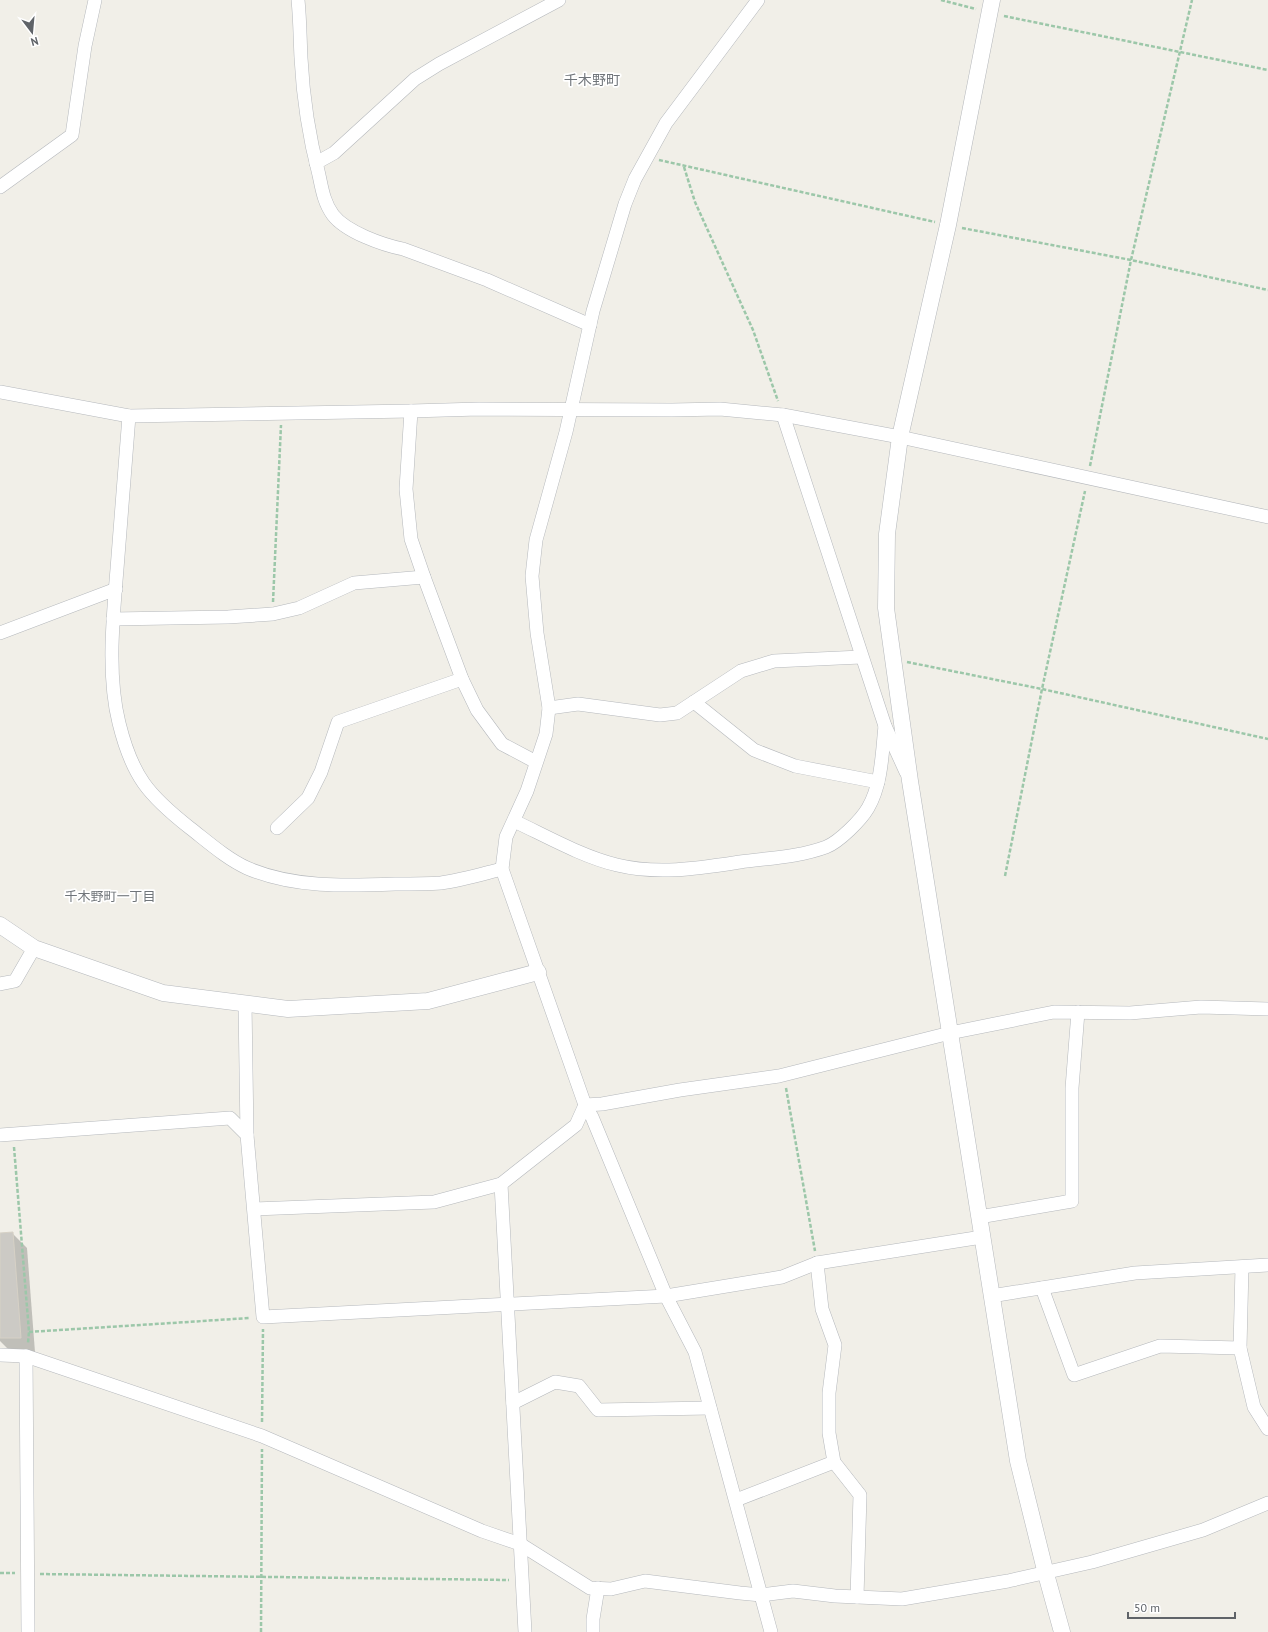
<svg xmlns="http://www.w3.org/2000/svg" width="1268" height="1632" font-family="'PT Sans','Noto Sans JP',sans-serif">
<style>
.shadow{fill:#0003}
.building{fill:#cccac5;stroke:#d6d1c6}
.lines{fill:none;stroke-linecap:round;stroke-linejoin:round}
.minor-casing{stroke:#b5b8bc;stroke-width:14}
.tertiary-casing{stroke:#b5b8bc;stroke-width:17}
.path{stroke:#9cc7a9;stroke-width:2.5;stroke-dasharray:4 2;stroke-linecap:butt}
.minor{stroke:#fff;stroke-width:13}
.tertiary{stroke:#fff;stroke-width:16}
.labels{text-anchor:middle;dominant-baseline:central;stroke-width:3.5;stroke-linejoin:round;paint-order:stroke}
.neighbourhood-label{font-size:13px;fill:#70757a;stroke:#fff}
.quarter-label{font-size:14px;fill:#70757a;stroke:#fff}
</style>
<rect width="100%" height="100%" fill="#f1efe8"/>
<polygon class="shadow" points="12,1233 27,1248 35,1352 12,1353 0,1341 0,1234"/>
<polygon class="building" points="13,1232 21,1338 0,1338 0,1233"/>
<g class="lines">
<defs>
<g id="minor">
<path d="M 298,0 C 300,19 300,38 301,58 C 303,97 309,137 319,175 C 322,189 324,203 333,215 C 346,232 383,245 403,249 L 487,280 L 590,325"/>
<polyline points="758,0 666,123 635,179 625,204 593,311 566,432 536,540 532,576 537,633 549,708 546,734 527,791 506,837 502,869 585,1105 592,1117 666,1296 695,1352 771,1632"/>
<polyline points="316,163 334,153 415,79 439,64 559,0"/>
<polyline points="0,187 72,135 85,46 95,0"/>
<polyline points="0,392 129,416 411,411 479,409 672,410 720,409 783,415 900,437 1268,517"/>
<polyline points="411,411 406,489 411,539 424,577 462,679 477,710 502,744 536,762"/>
<polyline points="783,415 885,726 906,772"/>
<path d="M 129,416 C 125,467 121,518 117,569 C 113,618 107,675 119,723 C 132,776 148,795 190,828 C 208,842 227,859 247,868 C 293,888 346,886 395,884 C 410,884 426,884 441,883 C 462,880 482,874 502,869"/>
<polyline points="113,619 228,617 273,614 299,608 354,583 424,577"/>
<polyline points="0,633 116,589"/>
<polyline points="694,702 754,750 795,766 878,782"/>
<polyline points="549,708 578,704 660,715 677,713 741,671 774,661 861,657"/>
<path d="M 514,821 C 546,836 583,857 617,865 C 658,875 700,868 740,862 C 769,858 799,857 826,847 C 839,842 861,820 868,808 C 882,784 882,753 885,726"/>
<polyline points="277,828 308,798 321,772 338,722 462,679"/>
<polyline points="0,984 15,981 34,948"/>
<polyline points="245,1003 247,1135"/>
<polyline points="585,1105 602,1104 680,1090 779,1076 950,1033 1054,1012 1130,1013 1201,1007 1268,1009"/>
<polyline points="0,1135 230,1118 247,1135 263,1317 666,1296 782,1277 817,1263 982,1237"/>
<polyline points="501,1184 525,1632"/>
<polyline points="254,1209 434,1202 501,1184 576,1125 585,1105"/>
<polyline points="979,1217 1072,1201 1072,1088 1078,1012"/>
<polyline points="817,1263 822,1309 835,1345 829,1393 829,1433 834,1462 860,1495 857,1597"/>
<polyline points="1242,1267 1240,1348 1254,1407 1268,1429"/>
<polyline points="1042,1288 1074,1375 1160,1346 1240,1348"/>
<polyline points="991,1296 1135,1273 1268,1265"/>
<polyline points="0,1355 26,1356 262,1436 482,1531 520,1544 590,1588 611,1589 645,1581 740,1593 761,1595 793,1591 835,1596 902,1599 1008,1581 1092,1562 1203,1530 1268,1503"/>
<polyline points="26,1356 28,1632"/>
<polyline points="513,1403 555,1382 579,1386 598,1410 710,1408"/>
<polyline points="736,1500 834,1462"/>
<polyline points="593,1632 593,1619 598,1588"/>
</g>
<g id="tertiary">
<polyline points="992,0 948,225 900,437 887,534 886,608 910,781 1018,1461 1046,1574 1062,1632"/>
<polyline points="0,925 34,948 163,993 288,1009 428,1001 538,972"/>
</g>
</defs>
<use href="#minor" class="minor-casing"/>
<use href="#tertiary" class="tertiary-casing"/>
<g class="path">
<polyline points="941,0 976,9"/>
<polyline points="1004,16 1268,70"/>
<polyline points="659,160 935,222"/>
<polyline points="684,167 695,202 753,330 778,401"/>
<polyline points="962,228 1131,260 1268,290"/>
<polyline points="1090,466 1131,260 1192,0"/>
<polyline points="273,602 281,425"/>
<polyline points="907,662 1042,689 1268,739"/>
<polyline points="1005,876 1042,689 1085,491"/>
<polyline points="786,1088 815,1251"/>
<polyline points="14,1147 29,1332 28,1343"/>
<polyline points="29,1332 250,1318"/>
<polyline points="262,1422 263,1329"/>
<polyline points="0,1573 15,1573"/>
<polyline points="40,1574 509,1580"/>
<polyline points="261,1632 262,1449"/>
</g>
<use href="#minor" class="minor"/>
<use href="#tertiary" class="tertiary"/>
</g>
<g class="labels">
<g class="neighbourhood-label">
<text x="110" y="896">千木野町一丁目</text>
</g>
<g class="quarter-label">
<text x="592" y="80">千木野町</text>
</g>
</g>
<g transform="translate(32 32) rotate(164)" stroke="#ffffff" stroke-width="3" paint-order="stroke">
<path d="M0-3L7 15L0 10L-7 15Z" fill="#5f6368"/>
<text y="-6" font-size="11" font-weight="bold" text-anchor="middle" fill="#5f6368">N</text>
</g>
<path d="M1128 1612v6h107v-6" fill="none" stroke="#5f6368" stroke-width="2"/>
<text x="1134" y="1612" font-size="12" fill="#5f6368" stroke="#ffffff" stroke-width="3" paint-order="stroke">50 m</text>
</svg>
